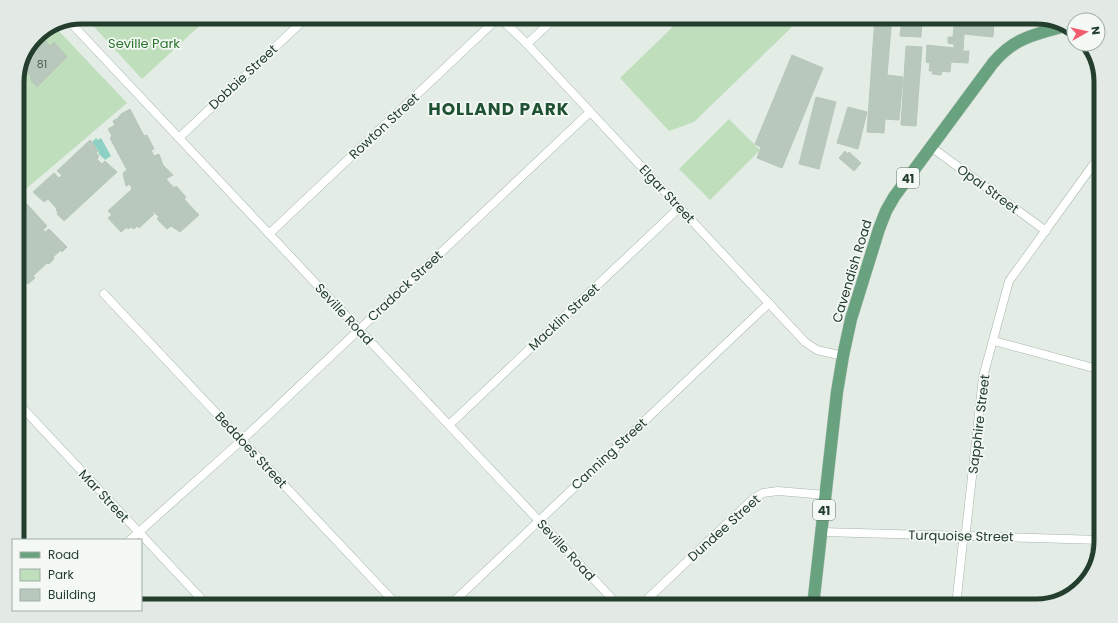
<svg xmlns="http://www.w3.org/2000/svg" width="1118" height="623" font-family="Poppins,sans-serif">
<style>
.green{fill:#bfdebc}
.water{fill:#8cd1c3}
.building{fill:#b9c8bd;stroke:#b6c7ba}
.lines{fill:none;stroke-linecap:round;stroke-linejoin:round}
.street-casing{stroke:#a6b5aa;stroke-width:9}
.primary-casing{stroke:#c1c9c4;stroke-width:13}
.street{stroke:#fff;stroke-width:8}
.primary{stroke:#68a27e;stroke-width:12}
.labels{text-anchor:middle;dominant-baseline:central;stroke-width:3.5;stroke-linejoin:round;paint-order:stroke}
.number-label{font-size:11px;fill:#486051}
.shield{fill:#f4f9f5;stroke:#627669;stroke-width:1}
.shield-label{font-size:12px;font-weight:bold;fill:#233e2d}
.park-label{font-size:13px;fill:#2d752f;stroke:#f4f9f5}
.street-label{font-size:13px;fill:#233e2d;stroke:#f4f9f5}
.district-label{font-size:17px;font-weight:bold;letter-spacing:1px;fill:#1f5133;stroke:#f4f9f5}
.rim{fill:none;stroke:#233e2d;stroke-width:5}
</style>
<rect width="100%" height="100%" fill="#e3ede5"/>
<g class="green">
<polygon points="85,17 209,17 142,79"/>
<polygon points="683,17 782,17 792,27 694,122 669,131 620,78"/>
<polygon points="56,28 127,103 20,194 17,191 17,78 36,36"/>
<polygon points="729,119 760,150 710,200 679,169"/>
</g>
<polygon class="water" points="96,138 98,140 101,138 111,156 105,160 98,153 99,152 92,142"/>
<g class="building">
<polygon points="875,17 892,17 887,75 903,77 899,120 885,119 884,133 867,132"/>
<polygon points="902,17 922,17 921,37 900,36"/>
<polygon points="955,17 992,17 992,20 994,20 993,37 964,34 963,51 969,51 968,63 951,62 950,72 942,71 941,75 932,74 933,71 929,71 930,63 926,62 927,45 954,48 954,44 948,43 948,37 953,37"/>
<polygon points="39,34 50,46 54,42 67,57 37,87 30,79 32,78 25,70 22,73 20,70 36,36"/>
<polygon points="906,46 922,47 916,126 901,125"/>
<polygon points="792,55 823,68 782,168 757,158 761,147 755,144"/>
<polygon points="816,97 836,102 819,169 799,164"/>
<polygon points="848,107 867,112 858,149 837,143"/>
<polygon points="130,109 144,136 147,135 154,149 151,150 154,156 159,154 163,165 173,175 166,179 174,188 176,186 186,197 184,199 199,215 180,232 171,226 167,229 157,219 159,217 153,211 152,212 154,214 139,228 137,226 134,229 131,227 128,229 127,227 121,232 108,218 112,215 108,211 132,189 130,184 126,186 123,173 127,170 110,138 112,136 108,129 115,125 113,121 118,118 121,114"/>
<polygon points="90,140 96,147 95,148 98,151 96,153 99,156 97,159 102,164 105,161 117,172 64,221 57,214 58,212 56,210 57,209 48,199 44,202 33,192 54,173 59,178 62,175 57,171"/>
<polygon points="845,151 848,154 849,152 861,163 854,171 839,158"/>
<polygon points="25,202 47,226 43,230 45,232 49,229 67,247 62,252 61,250 53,257 54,259 49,264 47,263 33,276 35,278 28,284 20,275 22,274 18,270 24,265 17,258 17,209"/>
</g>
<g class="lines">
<defs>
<g id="street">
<polyline points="499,17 527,44 805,342 817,350 843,356"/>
<polyline points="70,22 619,606"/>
<polyline points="527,44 556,17"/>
<polyline points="179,138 307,17"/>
<polyline points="931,147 1046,231"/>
<polyline points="269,234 499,17"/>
<polyline points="104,294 398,606"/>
<polyline points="994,341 1101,370"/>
<polyline points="17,402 208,606"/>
<polyline points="449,425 679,208"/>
<polyline points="822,532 1101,540"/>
<polyline points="130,540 242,440 590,112"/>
<polyline points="1092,574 1101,493"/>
<polyline points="449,606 769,303"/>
<polyline points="640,606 753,499 763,493 778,491 826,495"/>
<polyline points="956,606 963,541 966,531 983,377 1009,281 1093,165 1101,163"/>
</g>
<path id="primary" d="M 813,606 L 837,392 L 843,356 L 851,319 L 879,229 L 886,211 L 894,197 L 993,63 C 1016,36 1035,35 1068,25"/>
</defs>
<use href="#street" class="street-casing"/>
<use href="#primary" class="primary-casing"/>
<use href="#street" class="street"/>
<use href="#primary" class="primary"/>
</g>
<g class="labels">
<g class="number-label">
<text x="42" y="64">81</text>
</g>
<g class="shield">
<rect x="897" y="168" width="22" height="20" rx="3"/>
<rect x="813" y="500" width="22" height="20" rx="3"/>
</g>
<g class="shield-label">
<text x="908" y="178">41</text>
<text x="824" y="510">41</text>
</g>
<g class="park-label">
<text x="144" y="43">Seville Park</text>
</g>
<g class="street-label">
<text transform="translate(243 77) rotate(-43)">Dobbie Street</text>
<text transform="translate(384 126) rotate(-43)">Rowton Street</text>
<text transform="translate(988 189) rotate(36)">Opal Street</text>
<text transform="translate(667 194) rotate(47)">Elgar Street</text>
<text transform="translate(852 271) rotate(-73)">Cavendish Road</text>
<text transform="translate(405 286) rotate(-43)">Cradock Street</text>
<text transform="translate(344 314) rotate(47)">Seville Road</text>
<text transform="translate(564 317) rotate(-43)">Macklin Street</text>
<text transform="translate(979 424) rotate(-83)">Sapphire Street</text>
<text transform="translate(251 450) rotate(47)">Beddoes Street</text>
<text transform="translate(609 454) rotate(-43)">Canning Street</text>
<text transform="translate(104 496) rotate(47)">Mar Street</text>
<text transform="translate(724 528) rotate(-42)">Dundee Street</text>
<text transform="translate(961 536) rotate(1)">Turquoise Street</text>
<text transform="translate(566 550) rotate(47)">Seville Road</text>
</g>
<g class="district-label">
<text x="499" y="109">HOLLAND PARK</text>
</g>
</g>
<path d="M0 0H1118V623H0ZM82 24H1036A58 58 0 0 1 1094 82V541A58 58 0 0 1 1036 599H82A58 58 0 0 1 24 541V82A58 58 0 0 1 82 24Z" fill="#e3eae5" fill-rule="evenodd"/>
<path class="rim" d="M82 24H1036A58 58 0 0 1 1094 82V541A58 58 0 0 1 1036 599H82A58 58 0 0 1 24 541V82A58 58 0 0 1 82 24Z"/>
<rect x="12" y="539" width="130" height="72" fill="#f4f9f5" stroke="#a0aea5"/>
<rect x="20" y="552" width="20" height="6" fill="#68a27e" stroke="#a0aea5"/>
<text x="48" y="559" font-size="12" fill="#233e2d">Road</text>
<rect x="20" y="569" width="20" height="12" fill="#bfdebc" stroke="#a0aea5"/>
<text x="48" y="579" font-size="12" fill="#233e2d">Park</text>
<rect x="20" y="589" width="20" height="12" fill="#b9c8bd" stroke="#a0aea5"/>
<text x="48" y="599" font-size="12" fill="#233e2d">Building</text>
<g transform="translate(1086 32) rotate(82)"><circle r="19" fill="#f4f9f5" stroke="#a0aea5"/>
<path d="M0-3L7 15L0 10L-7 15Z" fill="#f15d6e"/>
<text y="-6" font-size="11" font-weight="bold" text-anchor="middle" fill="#233e2d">N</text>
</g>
</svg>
